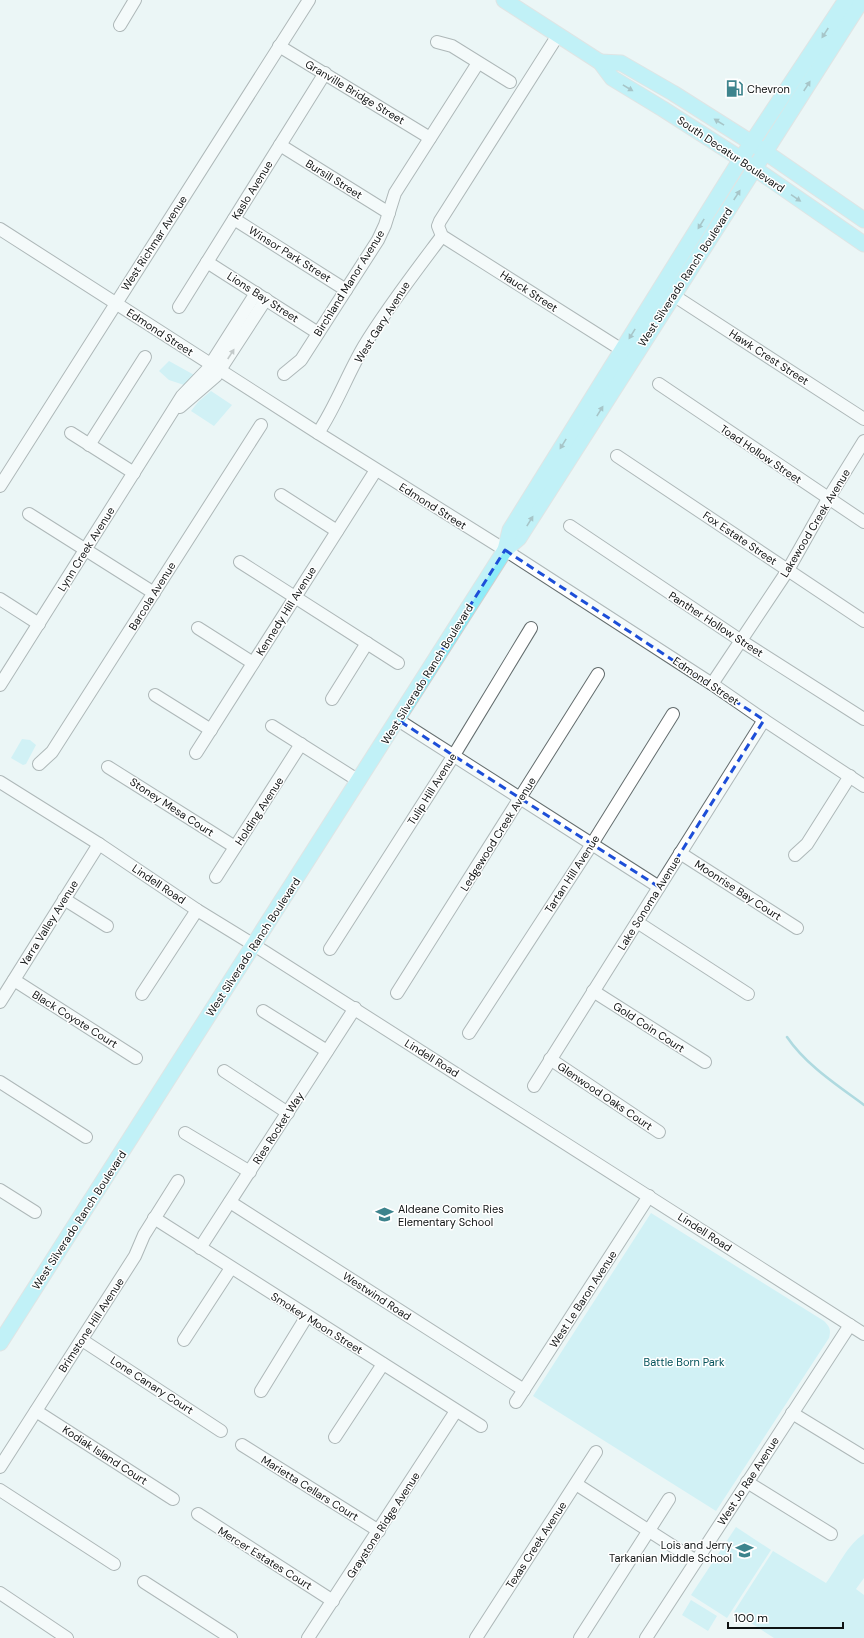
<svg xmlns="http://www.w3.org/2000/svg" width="864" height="1638" font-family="'DM Sans',sans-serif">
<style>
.green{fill:#b1ecf4}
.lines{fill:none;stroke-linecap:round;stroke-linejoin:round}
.stream{stroke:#66b9c5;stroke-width:2.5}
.minor-casing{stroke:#646d6e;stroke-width:14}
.major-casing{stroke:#cfd0d0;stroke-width:17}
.minor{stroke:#fff;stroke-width:12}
.major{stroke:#8eecf8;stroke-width:15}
.oneway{fill:#558a91}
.oneway2{fill:#939595}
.marked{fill:none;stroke:#1d4ed8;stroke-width:3;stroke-dasharray:8 5;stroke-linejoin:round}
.labels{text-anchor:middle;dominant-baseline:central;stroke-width:3;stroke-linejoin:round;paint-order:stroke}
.poi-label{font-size:11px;fill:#0f1313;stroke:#fff;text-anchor:start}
.street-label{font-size:11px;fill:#0f1313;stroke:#fff}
.park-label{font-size:11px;fill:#015159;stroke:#fff}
</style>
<rect width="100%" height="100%" fill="#ebf5f6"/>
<g class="green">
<polygon points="169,361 196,376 184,385 169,380 159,371"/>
<polygon points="211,391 232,405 214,426 191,411 198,402"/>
<polygon points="22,739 30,740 36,745 26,764 23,765 11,758"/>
<path d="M 651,1213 L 824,1321 C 830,1327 831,1330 829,1338 L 716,1511 L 533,1396 Z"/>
<polygon points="736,1527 771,1550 727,1618 691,1595"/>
<path d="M 864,1534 L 864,1578 L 856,1589 L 864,1595 L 864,1638 L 774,1638 L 734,1612 L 773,1551 L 826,1583 C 838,1567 847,1545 864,1534 Z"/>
<polygon points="691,1600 717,1616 708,1631 682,1615"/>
</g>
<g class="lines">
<path class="stream" d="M 787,1037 C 806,1065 837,1085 864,1105"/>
<defs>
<g id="minor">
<polyline points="120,25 135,0"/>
<polyline points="558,35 440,221 438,226 442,236 622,350"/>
<polyline points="437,42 452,46 510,82"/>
<polyline points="279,46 430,138"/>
<polyline points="280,145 389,213"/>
<polyline points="234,219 346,290"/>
<polyline points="0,229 318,433 505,550 712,684 764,720 864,786"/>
<polyline points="207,262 318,333"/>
<polyline points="673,295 864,419"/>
<polyline points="179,307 325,73"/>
<polyline points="284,374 301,360 378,240 385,225 395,193 478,63"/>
<polyline points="659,384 864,522"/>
<polyline points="180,407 216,376 266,299"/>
<polyline points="71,433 134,473"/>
<path d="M 318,433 C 336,406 347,375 364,346 C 387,308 415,272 442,236"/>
<polyline points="89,445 145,357"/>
<polyline points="617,456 864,621"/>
<polyline points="0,486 309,0"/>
<polyline points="281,495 337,531"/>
<polyline points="29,514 154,593"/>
<polyline points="570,526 740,640 864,719"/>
<polyline points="240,562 398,663"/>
<polyline points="0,599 39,624"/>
<polyline points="198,628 253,663"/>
<polyline points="712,684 788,570 828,499 864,441"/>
<polyline points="0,685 182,396 207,370 256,293"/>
<polyline points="155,695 211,730"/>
<polyline points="332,699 367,643"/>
<polyline points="398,720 659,887"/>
<polyline points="272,726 359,781"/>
<polyline points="196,753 376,470"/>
<polyline points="39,764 52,752 261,425"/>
<polyline points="108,767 235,847"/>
<polyline points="0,782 99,844 197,910 254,945 864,1334"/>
<polyline points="680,853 797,928"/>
<polyline points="795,855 807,844 850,776"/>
<polyline points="216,877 301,744"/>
<polyline points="64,899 107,926"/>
<polyline points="637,922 748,994"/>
<polyline points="330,949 454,755 531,628"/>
<polyline points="14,980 136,1058"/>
<polyline points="593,991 705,1062"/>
<polyline points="397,993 598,674"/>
<polyline points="142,994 197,910"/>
<polyline points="0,1002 99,844"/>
<polyline points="263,1011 327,1051"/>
<polyline points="469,1033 592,844 673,714"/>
<polyline points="550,1059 659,1132"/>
<polyline points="224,1071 288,1113"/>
<polyline points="0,1082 86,1137"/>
<polyline points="534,1086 764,720"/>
<polyline points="185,1133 250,1172"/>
<polyline points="0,1190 35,1212"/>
<polyline points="230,1202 524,1390"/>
<polyline points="154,1218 481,1426"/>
<polyline points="200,1248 355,1008"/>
<polyline points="82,1340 221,1431"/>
<polyline points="184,1340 231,1268"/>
<polyline points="261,1391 307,1316"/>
<polyline points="516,1402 649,1196"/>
<polyline points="36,1411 173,1499"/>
<polyline points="792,1413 864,1457"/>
<polyline points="335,1437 383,1364"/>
<polyline points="242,1445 379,1531"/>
<polyline points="0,1467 135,1256 144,1235 178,1181"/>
<polyline points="747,1482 831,1534"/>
<polyline points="576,1484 696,1561"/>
<polyline points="0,1490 114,1564"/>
<polyline points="198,1514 333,1601"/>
<polyline points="144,1582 231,1638"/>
<polyline points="0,1593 67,1638"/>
<polyline points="308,1638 456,1411"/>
<polyline points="476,1638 596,1452"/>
<polyline points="580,1638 669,1499"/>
<polyline points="646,1638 850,1325"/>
</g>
<g id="major">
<polyline points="504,0 600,62 612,78 663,109 741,159 864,244"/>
<polyline points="600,62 621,63 673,93 752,143 864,220"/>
<polyline points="505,550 519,538 862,0"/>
<polyline points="0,1343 505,550 510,530 741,159 846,0"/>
</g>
</defs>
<use href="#minor" class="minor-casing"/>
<use href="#major" class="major-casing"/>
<use href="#minor" class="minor"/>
<use href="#major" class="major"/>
</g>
<defs><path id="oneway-solid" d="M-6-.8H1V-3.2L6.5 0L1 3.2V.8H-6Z"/></defs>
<g class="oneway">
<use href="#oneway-solid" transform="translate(825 33) rotate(123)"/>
<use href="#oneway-solid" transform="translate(807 86) rotate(-57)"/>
<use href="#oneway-solid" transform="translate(628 88) rotate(31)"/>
<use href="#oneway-solid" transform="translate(719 122) rotate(-148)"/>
<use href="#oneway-solid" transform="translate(737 195) rotate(-57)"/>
<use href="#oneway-solid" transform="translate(796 198) rotate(34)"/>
<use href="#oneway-solid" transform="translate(701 224) rotate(122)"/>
<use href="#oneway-solid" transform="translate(632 334) rotate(122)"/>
<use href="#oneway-solid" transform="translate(600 411) rotate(-58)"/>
<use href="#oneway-solid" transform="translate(563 444) rotate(122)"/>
<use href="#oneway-solid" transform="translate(530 521) rotate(-58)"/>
</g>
<use class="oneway2" href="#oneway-solid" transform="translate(231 354) rotate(-57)"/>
<path d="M0 0H864V1638H0ZM 505,550 L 764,720 L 659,887 L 398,720 Z" fill="#ebf5f6" fill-opacity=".55" fill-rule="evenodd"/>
<path class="marked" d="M 505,550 L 764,720 L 659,887 L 398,720 Z"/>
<defs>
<symbol id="fuel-bare" viewBox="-9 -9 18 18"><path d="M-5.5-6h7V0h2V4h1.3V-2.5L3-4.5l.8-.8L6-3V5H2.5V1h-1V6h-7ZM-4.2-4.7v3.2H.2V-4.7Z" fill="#3d848d" stroke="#fff" stroke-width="2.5" paint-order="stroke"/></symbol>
<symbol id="school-bare" viewBox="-9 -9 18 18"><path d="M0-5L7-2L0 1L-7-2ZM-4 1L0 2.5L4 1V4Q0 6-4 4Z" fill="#3d848d" stroke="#fff" stroke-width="2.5" paint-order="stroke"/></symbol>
</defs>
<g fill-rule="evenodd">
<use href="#fuel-bare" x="722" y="76" width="25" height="25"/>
<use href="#school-bare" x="372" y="1202" width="25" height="25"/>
<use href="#school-bare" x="732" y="1538" width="25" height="25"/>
</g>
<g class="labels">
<g class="poi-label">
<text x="747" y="89">Chevron</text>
<text x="398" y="1209">Aldeane Comito Ries<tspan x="398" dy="13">Elementary School</tspan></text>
<text x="732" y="1545" text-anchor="end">Lois and Jerry<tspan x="732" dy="13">Tarkanian Middle School</tspan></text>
</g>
<g class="street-label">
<text transform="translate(355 92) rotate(31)">Granville Bridge Street</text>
<text transform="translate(731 154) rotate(34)">South Decatur Boulevard</text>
<text transform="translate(334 179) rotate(32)">Bursill Street</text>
<text transform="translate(252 190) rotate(-58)">Kaslo Avenue</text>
<text transform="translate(154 243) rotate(-57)">West Richmar Avenue</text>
<text transform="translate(290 254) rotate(32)">Winsor Park Street</text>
<text transform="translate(685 277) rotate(-57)">West Silverado Ranch Boulevard</text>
<text transform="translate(349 283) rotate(-58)">Birchland Manor Avenue</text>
<text transform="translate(529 291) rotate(33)">Hauck Street</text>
<text transform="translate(263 297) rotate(33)">Lions Bay Street</text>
<text transform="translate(382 322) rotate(-58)">West Gary Avenue</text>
<text transform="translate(160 332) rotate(33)">Edmond Street</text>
<text transform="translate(769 357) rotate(33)">Hawk Crest Street</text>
<text transform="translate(761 454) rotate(34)">Toad Hollow Street</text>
<text transform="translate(433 506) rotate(32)">Edmond Street</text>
<text transform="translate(815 523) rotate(-59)">Lakewood Creek Avenue</text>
<text transform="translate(740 538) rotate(34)">Fox Estate Street</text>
<text transform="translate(86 549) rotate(-58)">Lynn Creek Avenue</text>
<text transform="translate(152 596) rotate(-58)">Barcola Avenue</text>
<text transform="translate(286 611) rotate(-58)">Kennedy Hill Avenue</text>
<text transform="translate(716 624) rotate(33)">Panther Hollow Street</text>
<text transform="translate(427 674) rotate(-58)">West Silverado Ranch Boulevard</text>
<text transform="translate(706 681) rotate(34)">Edmond Street</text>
<text transform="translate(432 789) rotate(-58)">Tulip Hill Avenue</text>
<text transform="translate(172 807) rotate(33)">Stoney Mesa Court</text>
<text transform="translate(259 811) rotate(-57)">Holding Avenue</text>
<text transform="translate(498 834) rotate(-58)">Ledgewood Creek Avenue</text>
<text transform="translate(572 874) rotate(-57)">Tartan Hill Avenue</text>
<text transform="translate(159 884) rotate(34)">Lindell Road</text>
<text transform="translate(738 890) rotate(33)">Moonrise Bay Court</text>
<text transform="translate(649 903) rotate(-58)">Lake Sonoma Avenue</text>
<text transform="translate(49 923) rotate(-58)">Yarra Valley Avenue</text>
<text transform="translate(253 947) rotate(-57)">West Silverado Ranch Boulevard</text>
<text transform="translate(75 1019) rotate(32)">Black Coyote Court</text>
<text transform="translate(649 1027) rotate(33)">Gold Coin Court</text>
<text transform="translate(432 1058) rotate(32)">Lindell Road</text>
<text transform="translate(605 1096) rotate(34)">Glenwood Oaks Court</text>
<text transform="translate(278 1128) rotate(-57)">Ries Rocket Way</text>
<text transform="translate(79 1220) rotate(-57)">West Silverado Ranch Boulevard</text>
<text transform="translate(705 1232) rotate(33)">Lindell Road</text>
<text transform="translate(377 1296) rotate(33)">Westwind Road</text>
<text transform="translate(583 1299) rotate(-57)">West Le Baron Avenue</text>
<text transform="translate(317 1323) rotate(32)">Smokey Moon Street</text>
<text transform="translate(91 1325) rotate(-57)">Brimstone Hill Avenue</text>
<text transform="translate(152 1385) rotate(33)">Lone Canary Court</text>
<text transform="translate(105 1455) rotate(33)">Kodiak Island Court</text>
<text transform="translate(748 1481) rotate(-57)">West Jo Rae Avenue</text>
<text transform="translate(310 1488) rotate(32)">Marietta Cellars Court</text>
<text transform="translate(383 1525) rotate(-57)">Graystone Ridge Avenue</text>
<text transform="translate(536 1545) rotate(-57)">Texas Creek Avenue</text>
<text transform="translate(265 1558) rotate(32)">Mercer Estates Court</text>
</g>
<g class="park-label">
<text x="684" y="1362">Battle Born Park</text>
</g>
</g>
<path d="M728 1622v6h115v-6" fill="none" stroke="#0f1313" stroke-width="2"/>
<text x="734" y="1622" font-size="12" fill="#0f1313" stroke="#ffffff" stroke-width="3" paint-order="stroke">100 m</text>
</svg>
